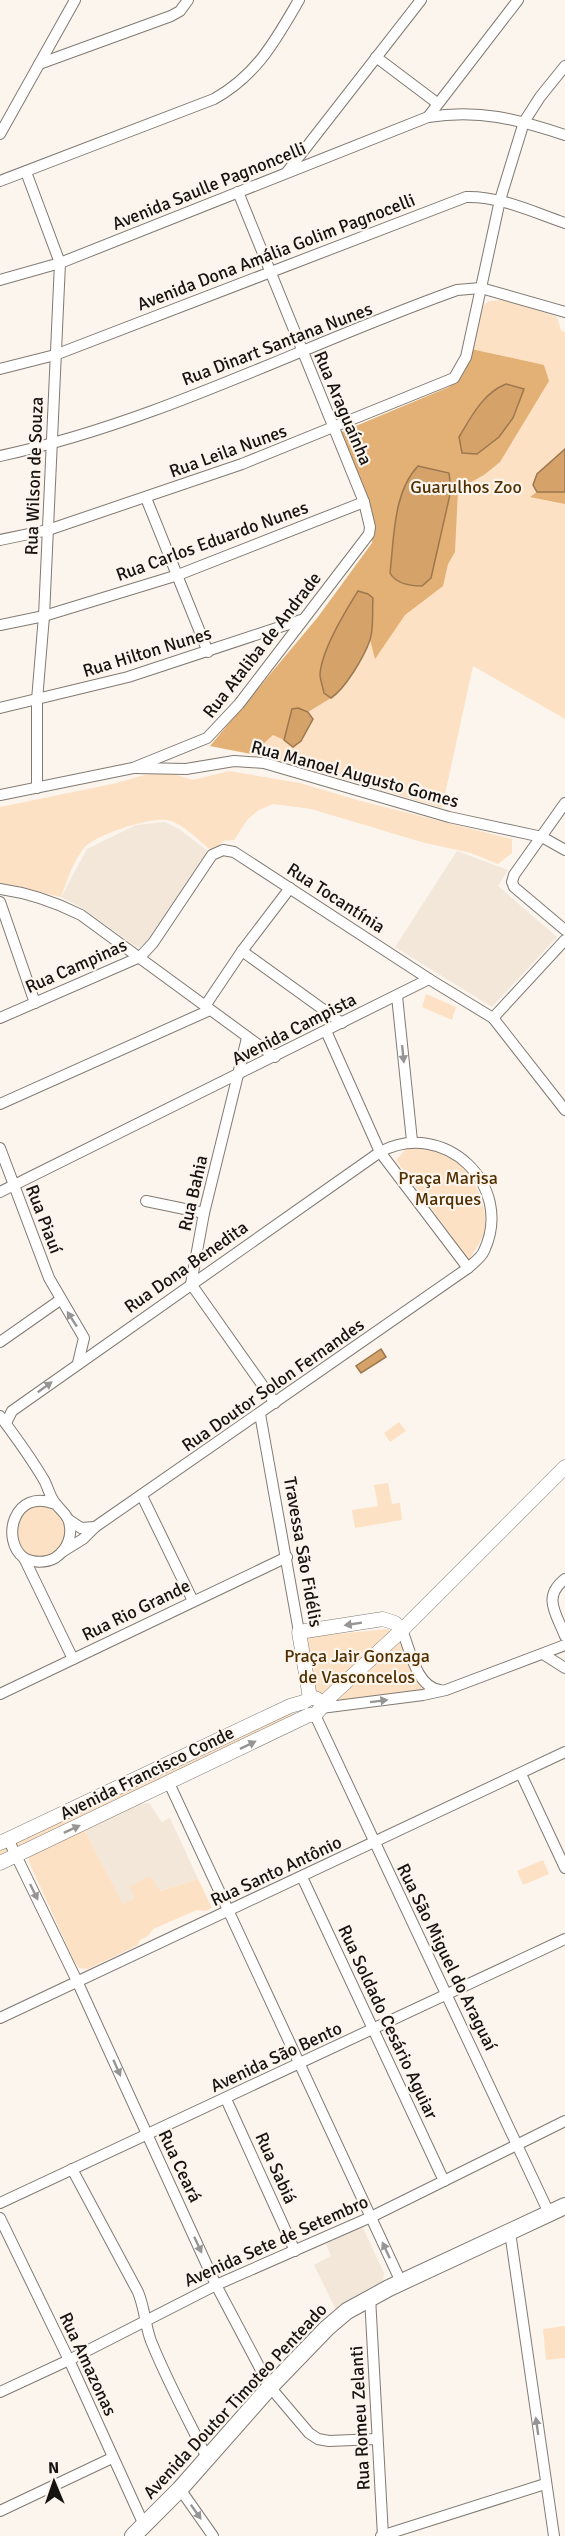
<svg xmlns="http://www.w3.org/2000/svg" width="565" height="2536" font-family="Signika,sans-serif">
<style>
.built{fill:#f2e7d9}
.green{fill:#fde1c4}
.forest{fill:#e3b076}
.water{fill:#d5a369;stroke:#9c784f;stroke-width:1.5}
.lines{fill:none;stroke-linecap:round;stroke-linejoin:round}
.minor-casing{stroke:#807a73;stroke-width:12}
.tertiary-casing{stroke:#807a73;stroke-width:15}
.secondary-casing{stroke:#807a73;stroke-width:18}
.minor{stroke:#fff;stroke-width:10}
.tertiary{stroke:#fff;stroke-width:14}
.secondary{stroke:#fff;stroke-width:16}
.oneway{fill:#969594}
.labels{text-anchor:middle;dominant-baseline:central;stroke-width:4.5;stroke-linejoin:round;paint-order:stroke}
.street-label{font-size:18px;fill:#161311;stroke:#fcf5ed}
.park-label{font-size:18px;fill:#502f00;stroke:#fcf5ed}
</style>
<rect width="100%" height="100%" fill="#fcf5ed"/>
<g class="built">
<polygon points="165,822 179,829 209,852 146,942 138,948 84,909 61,897 87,849 136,825"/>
<polygon points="457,851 508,870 498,886 557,937 492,1007 395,947"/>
<polygon points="149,1803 162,1822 170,1818 198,1879 159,1891 157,1887 123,1904 84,1829 140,1804"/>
<polygon points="362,2226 384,2273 383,2282 336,2310 314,2265 331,2256 326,2244"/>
</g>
<g class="green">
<path d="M 504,300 L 557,317 L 561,330 L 565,332 L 565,719 L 473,666 L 442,808 C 365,785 288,761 210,746 L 318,617 L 372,543 L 374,522 L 339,433 L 449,387 L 465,371 L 479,309 L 489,301 Z"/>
<path d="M 229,771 L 300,783 L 357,800 L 512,839 L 512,853 L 498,864 L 471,853 L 425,843 L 311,809 L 273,804 L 259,810 L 248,819 L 234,840 L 223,841 L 213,852 C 200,842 183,823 167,820 C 150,817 97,834 85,847 C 75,857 66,883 61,897 L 0,884 L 0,807 L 117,783 L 144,775 L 167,772 L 193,780 Z"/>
<polygon points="426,994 456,1007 452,1020 422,1007"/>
<path d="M 407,1148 C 445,1146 469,1163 481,1199 C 485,1210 487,1224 483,1235 C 480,1244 473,1252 469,1260 L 396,1160 Z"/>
<polygon points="399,1422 406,1431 390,1442 384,1433"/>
<polygon points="388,1483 392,1504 400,1503 402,1520 355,1528 352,1510 378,1506 374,1485"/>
<polygon points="28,1504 55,1507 66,1520 67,1538 57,1553 40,1559 21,1553 13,1517"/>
<polygon points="388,1629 406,1646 424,1690 325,1705 314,1695 306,1637"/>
<polygon points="293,1710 294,1718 0,1858 0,1848"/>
<polygon points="84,1829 123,1904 135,1898 129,1887 150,1876 160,1891 198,1879 212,1908 205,1911 197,1910 153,1929 148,1936 140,1940 138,1945 88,1969 79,1968 74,1961 29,1862 29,1856"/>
<polygon points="543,1860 549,1874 523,1885 517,1871"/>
<polygon points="565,2326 565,2358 546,2360 543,2329"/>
</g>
<g class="forest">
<polygon points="471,349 544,365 549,381 500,462 484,475 458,489 455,552 448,564 443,586 405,615 375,659 370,639 373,598 345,612 326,653 320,675 324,693 331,698 308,712 298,708 293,709 284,740 273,735 252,754 210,746 318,617 372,543 374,522 339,433 449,387 465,371"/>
<polygon points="537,492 565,492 565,504 530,497"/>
</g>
<g class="water">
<path d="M 506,384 L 524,389 L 513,418 L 499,437 L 477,454 L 462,453 L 459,437 C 471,417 483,393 506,384 Z"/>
<polygon points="565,449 565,492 537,492 533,485 537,474"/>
<path d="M 418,466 L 449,473 L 451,490 L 431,578 L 422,586 C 410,586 396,584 390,573 C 394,539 393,492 418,466 Z"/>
<path d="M 358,591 L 368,594 L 373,598 C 372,611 374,628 370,640 C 364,657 345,689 331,698 L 324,693 C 323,687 320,680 320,674 C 322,649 345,612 358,591 Z"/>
<polygon points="298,708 308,712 313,719 301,741 293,747 284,740 292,709"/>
<polygon points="381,1349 386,1357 361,1373 356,1366"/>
</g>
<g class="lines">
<defs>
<g id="minor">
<polyline points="376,57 437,103"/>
<polyline points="39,64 171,16 180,11 188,0"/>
<polyline points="428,117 518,0"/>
<polyline points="0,134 75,0"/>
<polyline points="26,172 60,263 44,616 37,700 37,788"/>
<polyline points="287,172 421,0"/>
<path d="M 0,181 L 214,99 C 257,75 275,41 299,0"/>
<path d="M 0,280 L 60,263 L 428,117 C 480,109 516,119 565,135"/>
<path d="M 0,369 L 55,355 L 466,197 C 500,196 533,212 565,223"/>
<path d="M 0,456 C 159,422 305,344 457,290 L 481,288 L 565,312"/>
<polyline points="146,498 208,652"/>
<polyline points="0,540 48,530 242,464 454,378 466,357 500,200 524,122 540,97 565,66"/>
<polyline points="0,625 44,616 178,575 364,502"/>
<polyline points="0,708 128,677 301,620"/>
<polyline points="136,768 186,769 234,761 264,763 449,817 542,837 565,850"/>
<polyline points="0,795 133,768 207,738 239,704 369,534 370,527 364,502 238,192"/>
<polyline points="565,803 514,875 512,882 514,887 565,930"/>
<path d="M 0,889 C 29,893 55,902 81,915 L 275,1057"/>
<polyline points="0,902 35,1003"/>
<polyline points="242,951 342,1023"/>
<polyline points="397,996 412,1141"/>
<polyline points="205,1006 242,951 290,888"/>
<polyline points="0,1018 140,957 153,943 212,855 223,850 234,852 429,979"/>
<polyline points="493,1018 565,940"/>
<polyline points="326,1031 380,1152 468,1268"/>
<polyline points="247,1038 204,1213 191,1284 275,1403"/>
<polyline points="0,1104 210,1010"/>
<polyline points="0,1148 49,1278 84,1338 78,1363"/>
<polyline points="0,1192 429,979 493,1018 565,1110"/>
<polyline points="146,1201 204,1213"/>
<polyline points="0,1342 60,1300"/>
<polyline points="260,1414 299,1632"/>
<path d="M 0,1416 C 15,1436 31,1458 44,1480 C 48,1487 50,1498 56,1504 C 61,1511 67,1514 69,1522 C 73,1536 67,1550 55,1558 C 46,1563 33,1563 24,1558 C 0,1540 14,1487 55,1504"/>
<path d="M 6,1423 L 12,1411 L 380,1152 C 444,1118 515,1185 484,1251 C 481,1258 473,1263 468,1268 L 95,1527 L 83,1539 L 62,1552"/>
<polyline points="142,1496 193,1601"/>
<polyline points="69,1520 81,1528 95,1527"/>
<polyline points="24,1558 73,1659"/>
<path d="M 565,1579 C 542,1597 556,1613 565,1636"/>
<path d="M 402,1630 C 410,1649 416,1687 440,1690"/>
<polyline points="543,1654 565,1668"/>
<polyline points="0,1694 287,1557"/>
<polyline points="321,1708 423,1695 446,1690 565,1645"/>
<polyline points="315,1715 549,2213"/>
<polyline points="521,1774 565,1868"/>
<polyline points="169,1783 401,2282"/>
<polyline points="8,1839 77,1981 216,2285 270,2387 309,2433 318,2439 329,2441 377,2439"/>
<polyline points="302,1877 444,2181"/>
<polyline points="0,2018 565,1752"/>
<polyline points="226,2099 295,2251"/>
<path d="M 72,2169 L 138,2292 C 145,2309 145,2325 151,2341 C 167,2381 188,2419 207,2458"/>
<polyline points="0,2203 565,1939"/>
<polyline points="0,2218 69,2360 144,2525"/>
<polyline points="510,2232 554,2536"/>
<polyline points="370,2297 383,2536"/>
<polyline points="0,2392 69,2360 216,2285 371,2217 565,2121"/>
<polyline points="180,2489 213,2536"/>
<polyline points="0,2511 112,2458"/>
<polyline points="381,2536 545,2484"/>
</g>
<g id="tertiary">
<polyline points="310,1698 299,1632 383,1619 395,1623 402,1630"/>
<polyline points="321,1705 402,1630 565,1467"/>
<path d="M 0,1843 L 290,1706 L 304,1702 L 310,1698 C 317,1697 321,1701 321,1708 L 315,1715 L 309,1715 L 0,1863"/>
</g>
<polyline id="secondary" points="133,2536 180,2489 270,2387 327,2328 347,2311 389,2288 565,2206"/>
</defs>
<use href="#minor" class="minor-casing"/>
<use href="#tertiary" class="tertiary-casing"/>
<use href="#secondary" class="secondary-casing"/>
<use href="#minor" class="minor"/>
<use href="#tertiary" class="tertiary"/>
<use href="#secondary" class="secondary"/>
</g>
<defs><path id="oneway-solid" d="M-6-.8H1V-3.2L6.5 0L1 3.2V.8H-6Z" transform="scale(1.5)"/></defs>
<g class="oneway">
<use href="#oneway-solid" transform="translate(403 1054) rotate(84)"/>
<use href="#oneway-solid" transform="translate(72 1319) rotate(-123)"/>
<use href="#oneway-solid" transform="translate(45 1387) rotate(-36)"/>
<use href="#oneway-solid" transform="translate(353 1624) rotate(171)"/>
<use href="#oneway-solid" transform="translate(379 1701) rotate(-7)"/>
<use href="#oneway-solid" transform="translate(248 1745) rotate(-26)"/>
<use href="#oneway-solid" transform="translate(72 1829) rotate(-25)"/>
<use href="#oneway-solid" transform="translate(34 1892) rotate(64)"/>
<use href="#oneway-solid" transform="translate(117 2068) rotate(66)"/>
<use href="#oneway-solid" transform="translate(198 2245) rotate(65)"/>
<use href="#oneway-solid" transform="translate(386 2250) rotate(-115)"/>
<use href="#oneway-solid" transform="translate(537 2426) rotate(-98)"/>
<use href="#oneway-solid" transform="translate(196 2512) rotate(55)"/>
</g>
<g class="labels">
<g class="street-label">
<text transform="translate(209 186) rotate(-22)">Avenida Saulle Pagnoncelli</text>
<text transform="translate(276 252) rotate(-21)">Avenida Dona Amália Golim Pagnocelli</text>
<text transform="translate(277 344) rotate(-21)">Rua Dinart Santana Nunes</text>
<text transform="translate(343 408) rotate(67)">Rua Araguaínha</text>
<text transform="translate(228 451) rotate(-20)">Rua Leila Nunes</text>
<text transform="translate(34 476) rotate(-88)">Rua Wilson de Souza</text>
<text transform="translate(212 541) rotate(-20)">Rua Carlos Eduardo Nunes</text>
<text transform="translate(262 645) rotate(-52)">Rua Ataliba de Andrade</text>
<text transform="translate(147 652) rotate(-17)">Rua Hilton Nunes</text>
<text transform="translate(355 774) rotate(15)">Rua Manoel Augusto Gomes</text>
<text transform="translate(336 898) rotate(33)">Rua Tocantínia</text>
<text transform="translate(76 966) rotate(-24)">Rua Campinas</text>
<text transform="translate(294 1029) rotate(-27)">Avenida Campista</text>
<text transform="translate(193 1193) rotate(-77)">Rua Bahia</text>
<text transform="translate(44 1219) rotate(69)">Rua Piauí</text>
<text transform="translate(186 1267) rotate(-35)">Rua Dona Benedita</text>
<text transform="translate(273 1385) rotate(-35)">Rua Doutor Solon Fernandes</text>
<text transform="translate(303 1552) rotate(80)">Travessa São Fidélis</text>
<text transform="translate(136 1610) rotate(-26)">Rua Rio Grande</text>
<text transform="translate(147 1773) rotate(-26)">Avenida Francisco Conde</text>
<text transform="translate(276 1871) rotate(-25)">Rua Santo Antônio</text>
<text transform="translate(447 1957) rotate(64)">Rua São Miguel do Araguaí</text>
<text transform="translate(388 2022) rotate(65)">Rua Soldado Cesário Aguiar</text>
<text transform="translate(276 2057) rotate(-25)">Avenida São Bento</text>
<text transform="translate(180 2166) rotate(65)">Rua Ceará</text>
<text transform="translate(276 2168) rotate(66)">Rua Sabiá</text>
<text transform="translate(276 2241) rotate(-24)">Avenida Sete de Setembro</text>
<text transform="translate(88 2364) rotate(65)">Rua Amazonas</text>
<text transform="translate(235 2401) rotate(-47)">Avenida Doutor Timoteo Penteado</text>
<text transform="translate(360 2418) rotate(-93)">Rua Romeu Zelanti</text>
</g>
<g class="park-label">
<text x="466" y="487">Guarulhos Zoo</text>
<text x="448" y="1178">Praça Marisa<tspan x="448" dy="21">Marques</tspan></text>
<text x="357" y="1656">Praça Jair Gonzaga<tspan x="357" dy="21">de Vasconcelos</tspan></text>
</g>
</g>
<g transform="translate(54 2482) rotate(358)" stroke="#fcf5ed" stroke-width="4.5" paint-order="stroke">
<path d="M0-4.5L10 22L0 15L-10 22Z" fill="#161311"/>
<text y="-9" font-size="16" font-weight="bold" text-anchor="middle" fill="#161311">N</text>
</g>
</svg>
